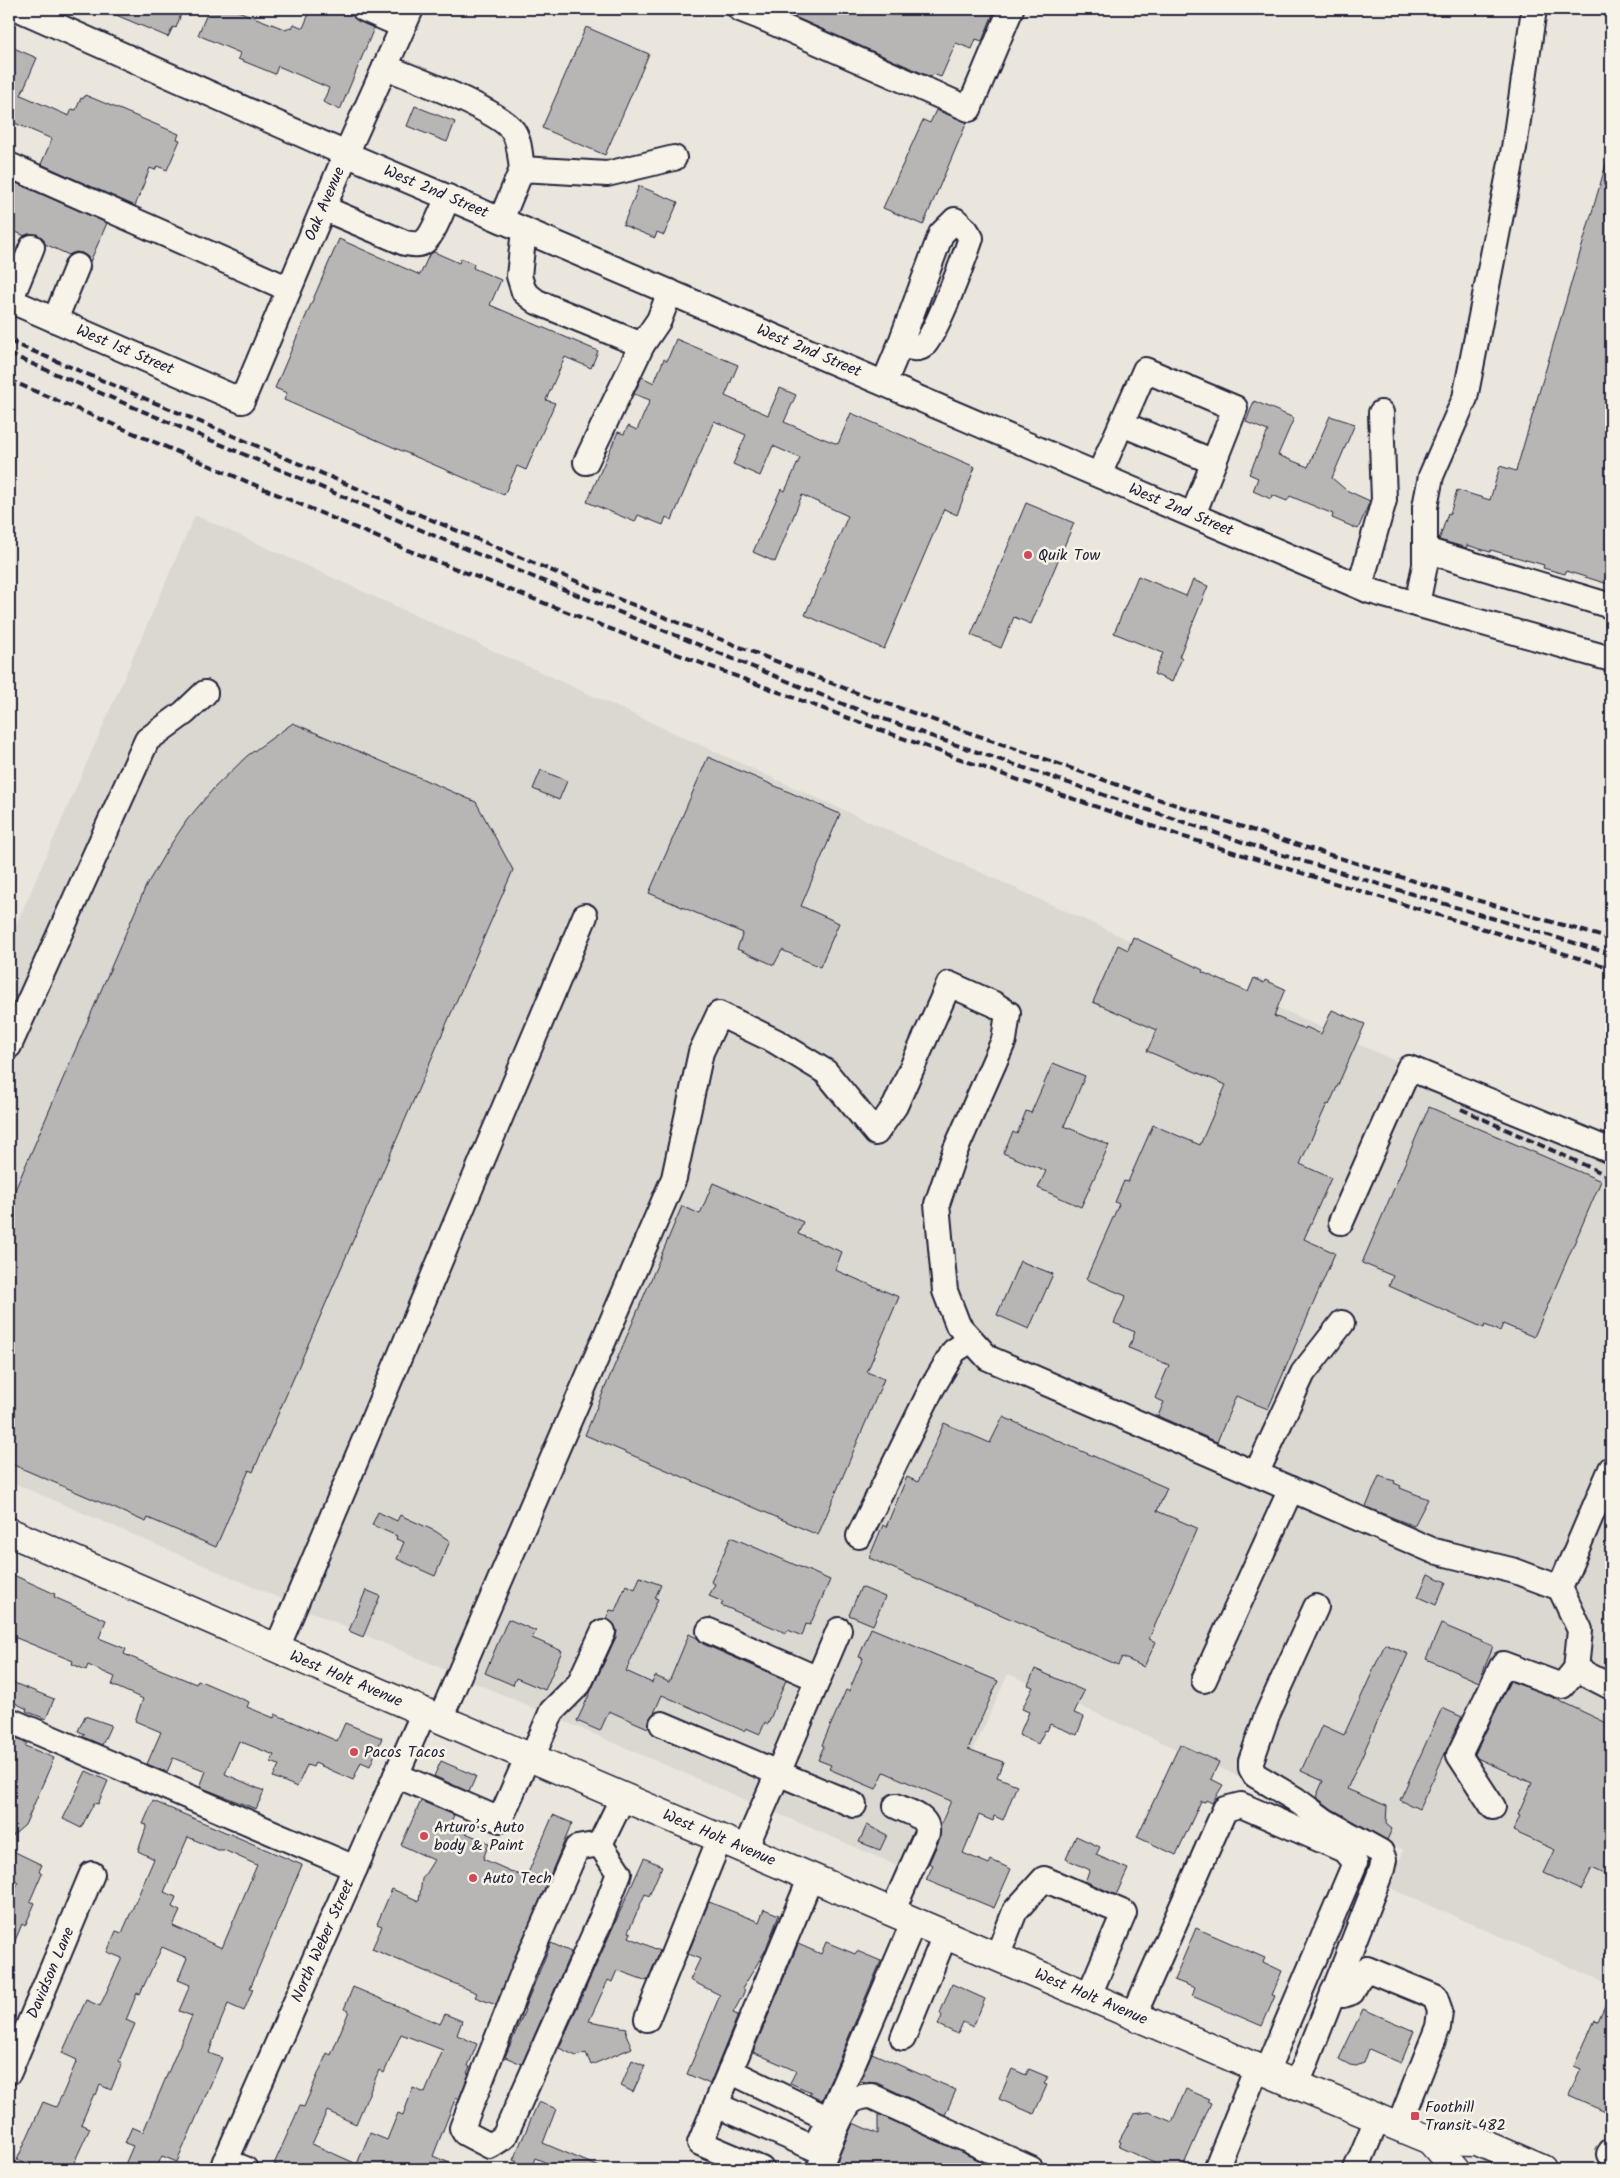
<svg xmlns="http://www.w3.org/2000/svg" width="1620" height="2178" font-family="Kalam,sans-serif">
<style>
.built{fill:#dbd8d2}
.building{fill:#b8b6b5;stroke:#22223b;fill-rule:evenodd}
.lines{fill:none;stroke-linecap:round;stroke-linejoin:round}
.minor-casing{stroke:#22223b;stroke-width:28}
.major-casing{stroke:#22223b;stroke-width:31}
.minor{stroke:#f7f3e8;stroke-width:24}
.major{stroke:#f7f3e8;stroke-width:28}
.rail{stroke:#22223b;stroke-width:4;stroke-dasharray:8 4;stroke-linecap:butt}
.poi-dot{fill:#d1495b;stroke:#f7f3e8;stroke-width:2}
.labels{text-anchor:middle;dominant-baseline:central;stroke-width:5;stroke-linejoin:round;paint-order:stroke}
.street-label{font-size:16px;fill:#22223b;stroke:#f7f3e8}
.poi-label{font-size:16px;fill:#22223b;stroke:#f7f3e8;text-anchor:start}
</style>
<rect width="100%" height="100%" fill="#eae6de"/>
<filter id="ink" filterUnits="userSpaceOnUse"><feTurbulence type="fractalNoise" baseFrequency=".02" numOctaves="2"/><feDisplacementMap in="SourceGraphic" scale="10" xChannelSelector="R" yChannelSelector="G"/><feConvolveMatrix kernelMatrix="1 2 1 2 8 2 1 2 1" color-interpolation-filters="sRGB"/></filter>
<g filter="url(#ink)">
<polygon class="built" points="195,515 1611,1159 1611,1985 1387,1887 1404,1850 1008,1674 917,1874 9,1481 9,941"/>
<g class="building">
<polygon points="102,9 167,9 181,14 176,28 173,27 168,37"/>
<polygon points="209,9 233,9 287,30 289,27 292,28 294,24 303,28 311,9 344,9 351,12 358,21 374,28 340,110 323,102 329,88 278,66 275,74 238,59 240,53 198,35"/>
<polygon points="782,9 989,9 988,12 993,14 982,41 976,39 972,49 956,43 941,77 933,74 931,77 781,11"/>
<polygon points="586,27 649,54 605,155 542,128"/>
<polygon points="9,46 37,58 21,95 69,116 72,109 76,110 81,98 83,99 85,95 179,134 177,139 180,140 167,170 157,166 155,170 150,168 135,206 41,164 52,139 10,121 9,123"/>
<polygon points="415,106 455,122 447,142 407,126"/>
<polygon points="936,110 967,122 923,225 883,208 923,120 930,123"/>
<polygon points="1607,161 1611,162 1611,585 1566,571 1565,574 1543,568 1544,565 1491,550 1490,552 1467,545 1467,548 1439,540 1448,513 1450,514 1457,490 1490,500 1500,466 1516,471"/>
<polygon points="9,180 107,223 90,262 88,257 82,253 76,252 69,255 45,244 43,238 37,234 25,236 9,229"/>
<polygon points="639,186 678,202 664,235 657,232 655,238 623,225"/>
<polygon points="339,239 420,275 429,255 434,252 459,263 461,258 474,264 473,268 501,280 490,305 598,351 591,368 565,357 546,400 555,403 526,470 517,466 504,495 284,400 287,393 275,388"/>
<polygon points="676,339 738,365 725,396 768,415 780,388 796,395 784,422 822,438 838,444 851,413 975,467 957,515 944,509 884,649 805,615 848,516 802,495 775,562 753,552 781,489 785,491 800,458 773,446 760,476 733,464 746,435 714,421 672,520 666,517 663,525 638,515 635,522 587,502 618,432 624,434 628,426 637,430 650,400 634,394 642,377 654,383 664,359 667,361"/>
<polygon points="1254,401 1294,418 1278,455 1308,467 1330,416 1355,424 1332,478 1346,490 1370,501 1358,529 1332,518 1333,514 1290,496 1287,501 1272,495 1271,499 1253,491 1258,478 1249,474 1268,431 1246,422"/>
<polygon points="1026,503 1074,523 1031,624 1014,617 1001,648 971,635"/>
<polygon points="1138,576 1186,596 1193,580 1208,586 1179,657 1182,658 1172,682 1154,674 1163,653 1114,633"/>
<polygon points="293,723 476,802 513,870 253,1472 249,1470 216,1547 148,1518 146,1522 9,1463 9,1204 146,886 167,850 187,820 214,788 247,756"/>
<polygon points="708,757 840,814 801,906 839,923 820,967 782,950 774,965 737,949 743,933 649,893"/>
<polygon points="541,770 567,781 559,800 533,789"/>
<polygon points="1133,937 1203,970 1202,972 1248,992 1254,978 1264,983 1265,980 1285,989 1274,1016 1305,1029 1306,1027 1321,1034 1332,1010 1365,1024 1329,1105 1327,1104 1300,1164 1331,1178 1304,1239 1335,1253 1268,1409 1236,1396 1217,1442 1158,1416 1164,1402 1155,1398 1169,1365 1129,1348 1135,1332 1114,1323 1126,1296 1086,1279 1119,1204 1115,1202 1124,1181 1128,1182 1153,1125 1200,1145 1226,1085 1147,1051 1157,1030 1093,1002 1118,945 1128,950"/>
<polygon points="1053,1063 1085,1076 1064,1126 1109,1145 1081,1207 1038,1188 1046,1171 1003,1153 1013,1132 1017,1134 1026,1111 1031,1113"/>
<polygon points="1429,1107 1601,1181 1534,1337 1503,1324 1500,1331 1485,1325 1484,1328 1389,1286 1393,1276 1362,1263"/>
<polygon points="713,1183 803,1222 798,1234 842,1252 835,1270 899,1297 867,1372 884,1379 818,1535 585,1435 682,1206 700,1214"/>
<polygon points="1020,1261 1053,1274 1029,1329 997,1315"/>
<polygon points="1003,1417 1167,1488 1157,1511 1197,1528 1149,1639 1156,1642 1144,1667 1122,1657 1118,1665 869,1558 883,1525 886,1527 907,1477 918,1482 944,1423 990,1443"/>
<polygon points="1379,1476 1395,1481 1394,1483 1401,1486 1400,1488 1428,1499 1414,1526 1366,1507"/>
<polygon points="378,1512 397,1521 400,1515 435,1531 450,1541 435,1576 397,1559 404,1542 396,1539 397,1536 372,1525"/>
<polygon points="731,1537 830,1580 810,1625 806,1624 802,1636 788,1630 786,1633 721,1605 723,1602 709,1596 715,1584 711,1582"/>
<polygon points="9,1573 55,1594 54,1597 106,1620 99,1638 126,1649 124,1654 145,1663 196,1684 198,1680 249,1702 247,1707 274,1718 275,1714 337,1741 345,1723 382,1738 370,1766 361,1762 353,1780 315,1763 313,1767 307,1765 297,1787 273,1777 279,1765 271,1762 274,1755 239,1741 225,1774 264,1791 256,1809 200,1787 206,1771 173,1758 167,1772 147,1764 161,1732 135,1721 143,1699 112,1685 115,1677 88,1665 86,1670 72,1664 73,1661 9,1635"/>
<polygon points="1428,1574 1446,1582 1436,1605 1418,1597"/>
<polygon points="640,1577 661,1585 655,1598 658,1599 626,1671 652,1683 655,1676 669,1682 689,1634 697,1638 703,1644 786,1680 768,1724 765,1722 760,1734 746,1728 744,1731 662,1695 654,1713 650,1718 648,1728 609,1711 600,1731 577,1721 616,1637 617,1631 614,1624 606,1619 610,1610 615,1611 626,1585 635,1589"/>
<polygon points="861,1587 885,1597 873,1625 849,1615"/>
<polygon points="366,1590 380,1596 363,1637 349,1631"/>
<polygon points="508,1619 536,1631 532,1638 562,1651 545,1690 516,1678 513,1685 485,1673"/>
<polygon points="1441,1624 1493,1646 1479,1682 1426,1659"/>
<polygon points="871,1628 998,1681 968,1749 1003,1762 997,1777 1017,1785 1003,1820 994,1816 993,1821 979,1815 963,1853 989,1864 991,1860 1011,1869 994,1908 926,1880 933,1865 929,1863 940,1838 940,1826 951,1801 884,1772 876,1789 829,1769 831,1765 818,1760 824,1746 822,1745 846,1690 849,1691 863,1658 859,1657"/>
<polygon points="1385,1644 1408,1654 1347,1789 1387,1806 1386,1824 1392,1829 1387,1840 1332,1809 1316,1797 1323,1781 1301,1771 1322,1725 1344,1735"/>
<polygon points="1035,1669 1084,1691 1074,1713 1084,1717 1077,1735 1050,1724 1047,1731 1045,1730 1038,1744 1019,1735 1029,1712 1022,1709 1033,1687 1028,1685"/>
<polygon points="9,1681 54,1699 46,1719 26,1711 27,1709 9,1700"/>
<polygon points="1510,1681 1545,1694 1611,1725 1611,1877 1592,1868 1581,1890 1544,1873 1555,1850 1513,1831 1520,1816 1518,1815 1532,1783 1477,1758 1475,1754"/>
<polygon points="1442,1708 1462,1717 1419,1809 1400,1800"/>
<polygon points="85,1716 111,1725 102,1745 83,1737 85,1734 78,1731"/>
<polygon points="9,1735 27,1743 25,1746 54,1758 25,1825 9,1839"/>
<polygon points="1180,1744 1219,1762 1211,1779 1223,1785 1212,1803 1206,1800 1205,1802 1201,1801 1176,1855 1137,1837"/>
<polygon points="441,1761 476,1776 469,1792 434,1776"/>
<polygon points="86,1771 108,1781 98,1804 94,1803 81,1828 63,1819"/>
<path d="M 153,1801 L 302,1865 L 250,1988 L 253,1989 L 244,2011 L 228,2004 L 215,2035 L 209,2053 L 222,2058 L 177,2162 L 162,2156 L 156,2169 L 123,2169 L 133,2146 L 125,2143 L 132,2127 L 143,2132 L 192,2016 L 179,2011 L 190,1985 L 178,1980 L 187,1958 L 162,1947 L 140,1994 L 137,1993 L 126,2020 L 135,2024 L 119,2061 L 122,2063 L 111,2090 L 100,2085 L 96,2095 L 94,2094 L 81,2124 L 90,2128 L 71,2169 L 37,2169 L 17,2160 L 43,2102 L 56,2107 L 64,2091 L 77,2060 L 62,2053 L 86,2000 L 100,2006 L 122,1958 L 107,1952 L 116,1931 L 122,1933 L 154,1859 L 138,1851 L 147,1825 L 143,1824 ZM 188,1837 L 218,1850 L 224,1850 L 257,1865 L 222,1948 L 173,1926 L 180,1911 L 172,1907 L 176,1897 L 164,1892 Z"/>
<polygon points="421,1801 454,1815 449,1826 489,1843 483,1859 526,1878 553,1815 572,1823 496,2005 475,1997 477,1993 372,1949 382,1926 377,1924 392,1889 419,1901 422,1879 434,1860 401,1845"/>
<polygon points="867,1825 887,1835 880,1850 859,1842"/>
<polygon points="1076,1836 1100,1847 1096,1855 1128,1869 1116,1895 1085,1881 1090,1870 1066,1859"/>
<polygon points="9,1849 42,1865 39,1871 42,1873 30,1901 35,1903 25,1926 22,1924 9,1955 9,1905 18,1882 9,1878"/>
<polygon points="644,1858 662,1866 649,1896 645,1894 628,1932 631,1933 629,1937 660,1951 647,1981 617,1970 612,1982 608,1980 589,2021 627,2028 626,2034 632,2048 591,2065 586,2053 576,2056 559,2048"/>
<polygon points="709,1902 759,1922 764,1909 779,1915 765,1951 742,1989 745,1991 733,2013 738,2015 710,2084 687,2074 720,1995 690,1980 700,1959 688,1954"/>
<polygon points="1196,1928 1265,1958 1263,1962 1282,1971 1272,1995 1275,1996 1262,2026 1192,1996 1195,1988 1174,1980"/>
<polygon points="826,1942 855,1954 857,1951 881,1961 822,2100 810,2094 811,2092 790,2083 796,2071 753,2052 798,1944 821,1954"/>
<polygon points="551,1943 571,1952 522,2064 505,2057 525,2010 524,2009"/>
<polygon points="952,1984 985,1999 973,2027 963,2022 958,2034 938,2025 942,2016 940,2013"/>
<path d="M 353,1987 L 440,2024 L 445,2014 L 462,2021 L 457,2035 L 477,2044 L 468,2066 L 470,2067 L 467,2073 L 469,2074 L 459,2099 L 456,2097 L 433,2156 L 464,2169 L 286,2169 L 274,2164 L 300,2106 L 304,2107 L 327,2053 L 331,2055 L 349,2011 L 344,2009 ZM 401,2034 L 443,2050 L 425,2093 L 413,2088 L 403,2115 L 398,2113 L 387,2140 L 370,2133 L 357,2164 L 312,2144 L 327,2111 L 356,2124 L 379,2070 L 384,2073 Z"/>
<polygon points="1611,1992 1611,2114 1569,2095 1581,2069 1574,2066 1595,2020 1598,2021"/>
<polygon points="1363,2009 1414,2031 1401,2063 1369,2049 1364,2063 1356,2066 1350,2065 1339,2059"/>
<polygon points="872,2053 956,2090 945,2115 877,2083 860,2081"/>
<polygon points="632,2060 645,2066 633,2092 621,2086"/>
<polygon points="1012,2069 1026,2075 1029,2069 1048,2077 1044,2084 1047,2085 1034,2114 999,2099"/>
<polygon points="1186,2089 1209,2099 1207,2101 1211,2103 1182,2169 1152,2169 1154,2163 1119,2147 1121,2142 1119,2141 1134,2114 1149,2112 1172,2122"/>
<polygon points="539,2101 556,2109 543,2143 604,2169 561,2169 535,2158 531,2168 513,2160"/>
<polygon points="878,2114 998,2169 834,2169 853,2123 878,2134"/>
</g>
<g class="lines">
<defs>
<g id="minor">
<polyline points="19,9 346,154 1370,591 1611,659"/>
<polyline points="364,9 403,26"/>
<polyline points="740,9 763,18"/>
<polyline points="768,9 763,18 969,109 1011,9"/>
<path d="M 385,67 C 411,77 500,111 513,131 C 520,141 520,157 522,169"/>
<polyline points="9,165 289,289"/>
<path d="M 323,208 L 405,243 C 411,244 419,246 425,241 C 433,235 443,208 448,197"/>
<polyline points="501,220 522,169 607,174 674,158"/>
<polyline points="524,230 519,276 524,292 537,302 642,345 659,320 670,292"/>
<polyline points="9,300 242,401 346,154 411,9"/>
<polyline points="10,301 32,247"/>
<polyline points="55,320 77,266"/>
<path d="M 884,383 L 900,345 L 941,234 L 955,220 L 966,230 L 971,238 C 965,256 935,337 923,346 C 916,351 907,346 900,345"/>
<polyline points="1122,424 1214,462"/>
<polyline points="586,462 642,345"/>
<polyline points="1099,475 1145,370 1235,408 1193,515"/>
<polyline points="1425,550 1611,606"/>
<polyline points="1360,586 1384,500 1381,413"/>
<polyline points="1417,604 1425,565 1425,507 1431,476 1465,398 1514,148 1534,9"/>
<polyline points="9,1046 147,740 184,713 205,693"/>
<polyline points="1341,1222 1409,1068 1611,1151"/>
<polyline points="1256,1474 1303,1373 1342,1323"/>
<polyline points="859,1536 932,1388 954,1351 971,1340"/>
<polyline points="1560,1588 1611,1469"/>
<polyline points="839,1630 778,1773 854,1805"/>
<polyline points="709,1631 818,1679"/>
<polyline points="277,1648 585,916"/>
<polyline points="1576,1669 1611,1687"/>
<polyline points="1204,1680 1291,1489"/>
<polyline points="440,1719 674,1178 701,1052 719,1014 775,1041 826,1072 876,1133 895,1106 949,984 994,1004 1008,1013 1004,1040 955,1151 937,1204 945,1291 958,1325 988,1358 1434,1551 1515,1571 1560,1588 1580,1630 1576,1669 1562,1686 1503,1664 1459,1755 1493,1807"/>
<polyline points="9,1720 355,1868"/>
<polyline points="662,1724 778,1773 745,1849"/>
<polyline points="532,1758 552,1711 579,1684 603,1632"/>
<polyline points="396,1775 500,1820 528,1756"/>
<polyline points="600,1844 619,1873 602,1917 504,2137 490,2146 465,2133 462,2128 528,1960 577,1848 600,1844 623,1797"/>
<polyline points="811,1877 730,2071 829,2119 914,1921"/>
<path d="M 892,1912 L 927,1833 C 929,1816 908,1812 896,1806"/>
<polyline points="997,1957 1015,1911 1044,1879 1124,1913 1089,1995"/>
<polyline points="1333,1992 1343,1995 1352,1992 1359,1978 1367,1969 1435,1997 1440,2011 1438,2027 1399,2126"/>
<polyline points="1134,2015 1225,1809 1241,1805 1344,1850 1355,1863 1266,2072"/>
<polyline points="647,2019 720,1838"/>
<polyline points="903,2038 945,1935"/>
<polyline points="730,2071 700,2143 761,2169"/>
<polyline points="9,2072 92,1874"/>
<polyline points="1297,2085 1382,1869 1384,1860 1381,1852 1325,1821 1295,1799 1255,1775 1251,1768 1251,1761 1267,1715 1316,1607"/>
<polyline points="716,2105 814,2148 827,2123"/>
<polyline points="1611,2151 1609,2154 1611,2155"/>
<polyline points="225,2161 245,2169"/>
<polyline points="222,2169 424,1712"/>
<path d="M 819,2169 C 826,2153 840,2112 852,2101 C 858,2097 864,2096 871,2096 L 1031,2169"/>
<polyline points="1216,2169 1257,2068"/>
<polyline points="1356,2169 1378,2117"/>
</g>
<g id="major">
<polyline points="9,1532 424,1712 1297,2085 1430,2140 1477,2141 1542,2169"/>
<polyline points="1430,2140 1455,2169"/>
</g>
</defs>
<use href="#minor" class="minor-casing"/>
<use href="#major" class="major-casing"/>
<use href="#minor" class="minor"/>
<use href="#major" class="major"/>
<g class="rail">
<polyline points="9,341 621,600 854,692 1155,798 1295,844 1452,893 1611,939"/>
<polyline points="9,354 475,553 848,706 942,740 1266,850 1611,954"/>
<polyline points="9,380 405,549 634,638 864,724 1010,777 1181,836 1611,968"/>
<polyline points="1461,1109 1611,1177"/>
</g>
</g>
</g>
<g class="poi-dot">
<circle cx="1028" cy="555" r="5"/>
<circle cx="354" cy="1752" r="5"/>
<circle cx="424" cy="1836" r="5"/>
<circle cx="473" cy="1878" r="5"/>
<rect x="1410" y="2111" width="10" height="10" rx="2.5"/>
</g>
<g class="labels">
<g class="street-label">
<text transform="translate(436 192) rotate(23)">West 2nd Street</text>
<text transform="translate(325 204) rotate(-67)">Oak Avenue</text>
<text transform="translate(125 350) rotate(23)">West 1st Street</text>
<text transform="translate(809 351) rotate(23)">West 2nd Street</text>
<text transform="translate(1181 510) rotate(23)">West 2nd Street</text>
<text transform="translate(346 1679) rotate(23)">West Holt Avenue</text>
<text transform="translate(719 1838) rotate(23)">West Holt Avenue</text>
<text transform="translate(323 1941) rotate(-66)">North Weber Street</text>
<text transform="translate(51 1973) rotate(-67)">Davidson Lane</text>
<text transform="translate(1091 1997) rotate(23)">West Holt Avenue</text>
</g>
<g class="poi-label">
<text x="1038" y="555">Quik Tow</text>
<text x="364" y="1752">Pacos Tacos</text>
<text x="434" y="1827">Arturo’s Auto<tspan x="434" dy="18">body &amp; Paint</tspan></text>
<text x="483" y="1878">Auto Tech</text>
<text x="1425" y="2107">Foothill<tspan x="1425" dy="18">Transit 482</tspan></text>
</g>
</g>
<rect width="1620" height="2178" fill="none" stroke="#f7f3e8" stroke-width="30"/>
<rect x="15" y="15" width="1590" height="2148" fill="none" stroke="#22223b" stroke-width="2" filter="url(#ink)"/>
</svg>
